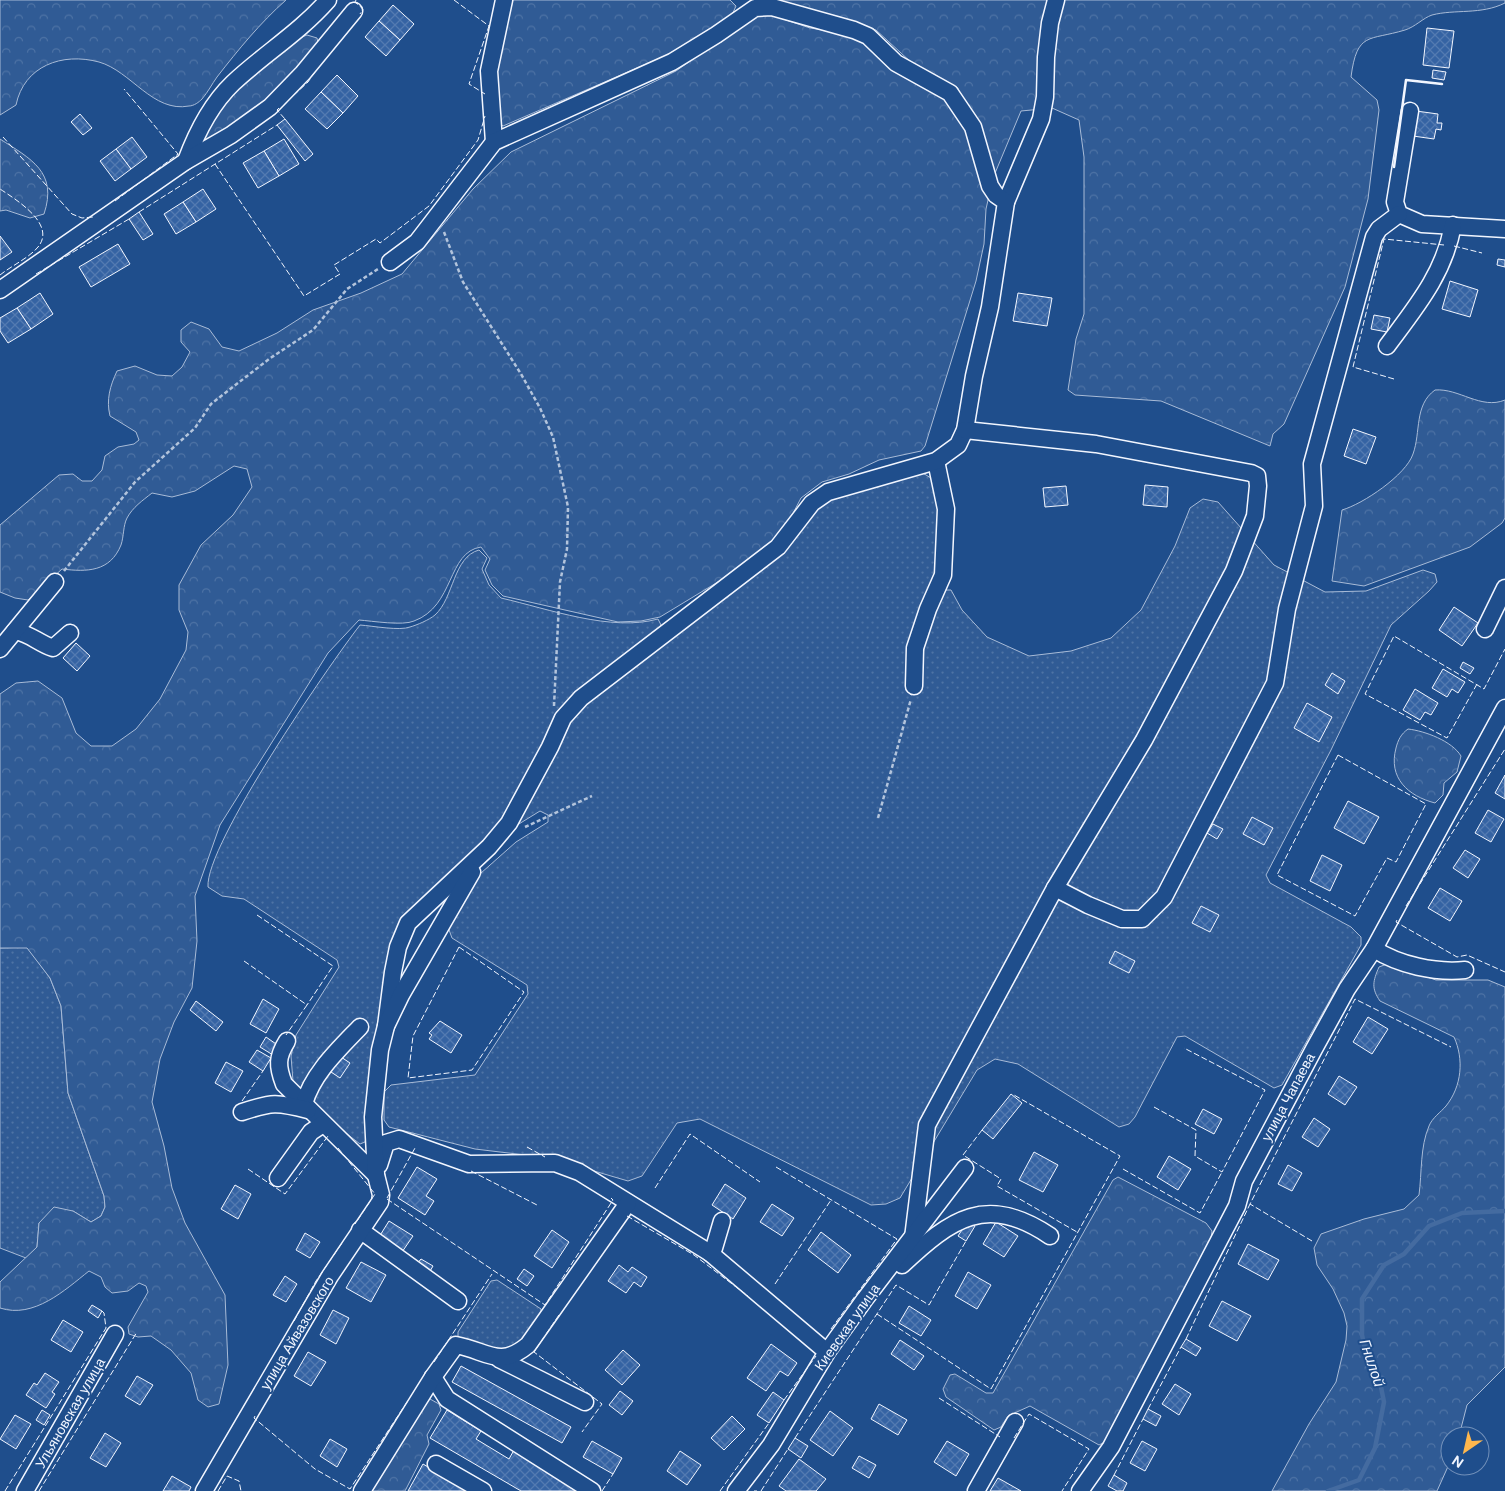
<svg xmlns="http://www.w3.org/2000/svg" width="1505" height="1491" font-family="'DM Sans',sans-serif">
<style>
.grass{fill:url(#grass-dots);stroke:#a8bbd7}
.forest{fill:url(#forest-crowns);stroke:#a8bbd7}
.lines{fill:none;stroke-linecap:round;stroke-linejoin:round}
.stream{stroke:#446ba0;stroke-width:4.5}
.building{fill:url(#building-cross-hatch);stroke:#f2f6ff}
.minor-casing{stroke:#f2f6ff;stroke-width:19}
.path{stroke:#b3c4dc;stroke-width:2.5;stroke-dasharray:4 2.5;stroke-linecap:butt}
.minor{stroke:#1f4e8c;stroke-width:16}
.fence{stroke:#f2f6ff;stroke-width:1;stroke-dasharray:6 2.5;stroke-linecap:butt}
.wall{stroke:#f2f6ff;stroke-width:2.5}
.labels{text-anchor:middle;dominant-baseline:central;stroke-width:4;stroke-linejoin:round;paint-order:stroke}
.street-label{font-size:14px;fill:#f2f6ff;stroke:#1f4e8c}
.water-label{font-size:15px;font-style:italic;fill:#f2f6ff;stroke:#1f4e8c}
</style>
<defs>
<pattern id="grass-dots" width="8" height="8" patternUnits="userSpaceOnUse" patternTransform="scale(1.25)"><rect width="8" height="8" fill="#305b95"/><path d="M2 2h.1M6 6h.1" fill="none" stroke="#4e73a5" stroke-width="1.8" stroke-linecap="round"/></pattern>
<pattern id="forest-crowns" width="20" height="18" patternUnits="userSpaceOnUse" patternTransform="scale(1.25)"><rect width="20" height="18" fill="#305b95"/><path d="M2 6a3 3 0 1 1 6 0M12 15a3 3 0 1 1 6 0" fill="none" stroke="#4e73a5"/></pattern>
<pattern id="building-cross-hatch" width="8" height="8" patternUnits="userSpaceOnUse" patternTransform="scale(1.25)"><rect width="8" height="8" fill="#3563a3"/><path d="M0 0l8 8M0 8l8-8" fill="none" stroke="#537ab1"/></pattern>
</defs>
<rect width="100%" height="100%" fill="#1f4e8c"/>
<g class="grass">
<path d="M 921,472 L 931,478 L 939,513 L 936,573 L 921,606 L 907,647 L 906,689 L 911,695 L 918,693 C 922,656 926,622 945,590 L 951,590 L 962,610 L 987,637 L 1029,656 L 1071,651 L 1111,638 L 1141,610 L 1175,546 L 1190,508 L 1203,499 L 1218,502 L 1274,565 L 1325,592 L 1366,591 L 1423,570 L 1435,574 L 1437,582 L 1429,591 L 1391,625 L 1331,750 L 1266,875 L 1270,883 L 1351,927 L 1361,937 L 1361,945 L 1282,1085 L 1274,1088 L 1185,1036 L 1177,1037 L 1135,1117 L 1129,1124 L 1119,1127 L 1018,1064 L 995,1059 L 977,1070 L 900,1198 L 886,1204 L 871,1205 L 700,1119 L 677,1123 L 642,1176 L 628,1181 L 550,1158 L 475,1149 L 389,1127 L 384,1120 L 384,1092 L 391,1085 L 475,1075 L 528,994 L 527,985 L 452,938 L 448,927 L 472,881 L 516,842 L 548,822 L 548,815 L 540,811 L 514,827 L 567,719 L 746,581 L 814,505 Z"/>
<path d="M 479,550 L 487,558 L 482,569 L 489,585 L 501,598 C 549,609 611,632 658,619 L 661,625 L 658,632 L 578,693 L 503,820 L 454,873 L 421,901 L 380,1024 L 371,1062 L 366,1138 L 365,1142 L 360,1144 L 329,1120 L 293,1081 L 291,1056 L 296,1035 L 339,967 L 337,960 L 244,899 L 222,896 L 208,887 C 205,845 329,665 360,625 C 373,626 400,631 410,627 C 417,625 429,620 435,615 C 454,598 453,557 479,550 Z"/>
<polygon points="27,947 50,978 61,1006 68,1093 104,1196 105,1207 101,1216 91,1222 73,1211 39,1223 37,1247 26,1258 0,1248 0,948"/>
<polygon points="497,1280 541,1309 541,1314 520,1346 497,1353 462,1340 458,1336 458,1332 491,1281"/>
</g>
<g class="forest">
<path d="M 0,0 L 286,0 C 260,23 238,50 217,77 C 212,84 208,92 202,99 C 199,102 194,106 189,106 C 153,113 131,71 99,62 C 62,52 24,66 16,105 L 0,115 Z"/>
<polygon points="513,0 730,0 736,6 731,17 667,55 503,126 500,124 495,70"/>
<path d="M 776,0 L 1505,0 L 1505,3 C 1481,15 1455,9 1432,15 C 1423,18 1415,27 1405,30 C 1369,41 1357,31 1351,77 L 1377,100 L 1379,110 L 1368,199 L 1345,287 L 1284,424 L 1273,434 L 1270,446 L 1161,401 L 1075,395 L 1068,390 L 1076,339 L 1084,314 L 1084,157 L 1079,120 L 1052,108 L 1021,111 L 993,178 L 986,209 L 984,244 L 976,281 L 925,446 L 921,451 L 879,460 L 849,474 L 822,482 L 801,498 L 790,519 L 771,542 L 736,571 L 660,617 L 641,621 L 618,622 L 503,596 L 492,585 L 485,570 L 490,559 L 481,547 C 447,552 455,606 414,621 C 403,626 372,621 359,620 L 328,653 L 220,825 L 195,896 L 197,941 L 192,988 L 174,1022 L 160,1059 L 152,1102 L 164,1146 L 172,1188 L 185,1223 L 225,1295 L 228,1365 L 219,1404 L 208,1407 L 198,1400 L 191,1373 L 171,1350 L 151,1336 L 138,1337 L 129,1334 L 128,1327 L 148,1292 L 146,1286 L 139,1283 L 128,1291 L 112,1293 L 105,1287 L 101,1277 L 89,1271 C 65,1290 34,1319 0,1308 L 0,1282 L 37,1247 L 39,1223 L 54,1207 L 73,1211 L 91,1222 L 101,1216 L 105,1207 L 104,1196 L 68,1093 L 61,1006 L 50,978 L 27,948 L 0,948 L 0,694 L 16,683 L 38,681 L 62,698 L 76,733 L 91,746 L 112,746 L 136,729 L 160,699 L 186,650 L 188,632 L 179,610 L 179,585 L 201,545 L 233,515 L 252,487 L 247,469 L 234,466 L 195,491 L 172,497 L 152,493 C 142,501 133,507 127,518 C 123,526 124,536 121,545 C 110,572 87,572 62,569 L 28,600 L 15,598 L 0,592 L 0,525 L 59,475 L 73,474 L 82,481 L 92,481 L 102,470 L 105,456 L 118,447 L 134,444 L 139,440 L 136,432 L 110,416 C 106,400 110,386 117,371 L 135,366 L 157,375 L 172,376 L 182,367 L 190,352 L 181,342 L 181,330 L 191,322 L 209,329 L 222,347 L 239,351 L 277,333 L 313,310 L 361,293 L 402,274 L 473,189 L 511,152 L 676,71 L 754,16 L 771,15 L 810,28 L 849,34 L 865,42 L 905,78 L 958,95 L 958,88 L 913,64 L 876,30 Z"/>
<polygon points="307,35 317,38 318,43 268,104 206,141 202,140 211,119 237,88 302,37"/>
<path d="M 0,139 C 31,159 58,172 44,214 L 30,218 L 6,210 L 0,211 Z"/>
<path d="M 1435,390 C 1459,388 1481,410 1505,400 L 1505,518 L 1502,523 L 1470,547 L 1364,586 L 1332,581 L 1342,510 C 1363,504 1406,475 1413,454 C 1421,432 1414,405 1435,390 Z"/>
<path d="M 1408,729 C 1425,731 1452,741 1461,756 L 1457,772 L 1444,783 L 1443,795 L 1435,803 C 1408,796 1388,778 1396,748 C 1398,740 1401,734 1408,729 Z"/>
<path d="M 1387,964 L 1436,980 L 1488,980 L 1505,987 L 1505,1367 L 1467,1405 L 1459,1436 L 1450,1436 L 1450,1462 L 1437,1491 L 1272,1491 L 1309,1424 L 1336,1382 L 1346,1340 L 1347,1326 L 1344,1313 L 1333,1289 L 1317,1265 L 1314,1248 L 1321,1234 L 1364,1219 L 1404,1209 L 1419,1195 C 1422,1172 1420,1147 1429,1126 C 1432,1118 1441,1112 1446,1106 C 1462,1086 1464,1059 1454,1037 L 1380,1001 C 1371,988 1373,981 1379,967 Z"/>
<polygon points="1118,1177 1206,1223 1212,1231 1211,1238 1105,1442 1099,1445 1030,1406 1008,1416 1001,1427 994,1430 946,1397 943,1389 950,1375 955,1374 986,1393 993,1393 1113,1180"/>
<polygon points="423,1399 430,1399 439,1404 441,1410 427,1435 429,1444 405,1491 368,1491"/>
</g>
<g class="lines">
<polyline class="stream" points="1328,1491 1359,1480 1375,1448 1384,1402 1380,1382 1368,1362 1362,1335 1362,1299 1384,1265 1404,1254 1429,1226 1462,1213 1505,1211"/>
</g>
<g class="building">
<polygon points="393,5 414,24 400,40 379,21"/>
<polygon points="379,21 400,40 386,56 365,37"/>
<polygon points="1427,28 1454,31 1449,68 1423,65"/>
<polygon points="1433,70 1446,72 1444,80 1432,78"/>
<polygon points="337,75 358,96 343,113 321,92"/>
<polygon points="321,92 343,113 327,129 305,109"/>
<polygon points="1416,111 1438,114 1437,123 1442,123 1441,130 1436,129 1434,139 1413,136"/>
<polygon points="80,114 92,128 83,135 71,122"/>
<polygon points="285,119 313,154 305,161 277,125"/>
<polygon points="132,137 147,157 131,169 116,149"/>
<polygon points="284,139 299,164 279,176 264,151"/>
<polygon points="116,149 131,169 115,181 100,161"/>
<polygon points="264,151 279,176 258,188 243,163"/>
<polygon points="203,189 216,209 196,222 183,202"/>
<polygon points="183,202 196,222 176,234 164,214"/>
<polygon points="139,212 153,234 143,240 129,219"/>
<polygon points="0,236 12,252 0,260"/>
<polygon points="118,244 130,264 91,287 79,267"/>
<polygon points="1498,259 1505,260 1505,267 1497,265"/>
<polygon points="1450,281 1478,290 1470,317 1442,309"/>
<polygon points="40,293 53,314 31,329 17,308"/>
<polygon points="1018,293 1052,298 1047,326 1013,321"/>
<polygon points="17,308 31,329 8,343 0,331 0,318"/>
<polygon points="1374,315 1390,318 1387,332 1371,329"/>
<polygon points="1353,429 1376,437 1366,464 1344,456"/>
<polygon points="1145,485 1168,487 1167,507 1143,505"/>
<polygon points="1066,486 1068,505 1045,507 1043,488"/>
<polygon points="1454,607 1478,623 1462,646 1439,630"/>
<polygon points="76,643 90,656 77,671 63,658"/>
<polygon points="1463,662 1474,668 1470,674 1460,668"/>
<polygon points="1443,669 1465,682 1458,693 1452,689 1447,697 1432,688"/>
<polygon points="1332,673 1345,681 1338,694 1325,685"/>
<polygon points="1415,689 1438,703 1431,715 1425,712 1420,720 1403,710"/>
<polygon points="1307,703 1332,717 1319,742 1294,728"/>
<polygon points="1505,775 1505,799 1495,793"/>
<polygon points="1348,801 1379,817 1364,844 1334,828"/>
<polygon points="1488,810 1504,819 1491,842 1475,833"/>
<polygon points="1252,817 1273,828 1264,845 1243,834"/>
<polygon points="1213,824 1223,829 1217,839 1207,833"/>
<polygon points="1465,850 1480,859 1468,878 1453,868"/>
<polygon points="1322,855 1342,865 1330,891 1310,881"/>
<polygon points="1440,888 1462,901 1450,921 1428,908"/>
<polygon points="1201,906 1219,915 1210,932 1192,923"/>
<polygon points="1115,951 1135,961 1129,973 1109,963"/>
<polygon points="263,999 279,1009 266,1033 250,1024"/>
<polygon points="196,1001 223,1022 216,1031 190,1010"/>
<polygon points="1368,1017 1388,1029 1372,1054 1353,1042"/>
<polygon points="440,1021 462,1035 451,1053 429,1039 432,1035 429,1033"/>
<polygon points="266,1037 279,1046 273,1055 260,1047"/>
<polygon points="257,1050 271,1058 263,1071 249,1062"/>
<polygon points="338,1055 350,1063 340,1078 328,1070"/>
<polygon points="226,1062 243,1071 231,1092 215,1083"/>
<polygon points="1339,1076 1357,1087 1345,1105 1328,1094"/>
<polygon points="1011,1094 1022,1103 993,1139 982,1130"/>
<polygon points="1203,1109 1222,1119 1214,1134 1195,1124"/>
<polygon points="1314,1118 1330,1129 1318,1147 1302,1137"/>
<polygon points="1034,1152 1058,1165 1043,1192 1019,1180"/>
<polygon points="1169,1156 1191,1169 1178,1190 1157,1177"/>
<polygon points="1288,1165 1302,1173 1292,1191 1278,1184"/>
<polygon points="417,1167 437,1179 426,1196 434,1201 425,1215 398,1198"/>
<polygon points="725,1184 746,1198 733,1219 712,1205"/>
<polygon points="235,1185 251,1194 238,1219 221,1209"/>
<polygon points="772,1204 794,1218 782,1236 760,1222"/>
<polygon points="389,1221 413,1236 402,1252 379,1237"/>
<polygon points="967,1222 975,1226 966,1241 958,1236"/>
<polygon points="996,1222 1018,1236 1004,1257 983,1244"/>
<polygon points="552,1230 569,1242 552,1268 534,1256"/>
<polygon points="821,1232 851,1255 838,1273 808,1250"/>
<polygon points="305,1233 320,1242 310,1258 296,1250"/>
<polygon points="1248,1244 1279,1260 1268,1280 1238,1264"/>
<polygon points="421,1259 433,1266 429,1273 416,1265"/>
<polygon points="361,1262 386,1275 371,1302 346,1288"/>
<polygon points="619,1265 628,1272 632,1267 647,1277 641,1287 634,1282 626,1293 608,1281"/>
<polygon points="524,1269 534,1276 527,1286 517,1279"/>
<polygon points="968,1272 991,1285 977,1309 955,1296"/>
<polygon points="285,1276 297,1284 286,1302 273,1295"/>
<polygon points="1222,1301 1251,1316 1237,1341 1209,1326"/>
<polygon points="92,1305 102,1311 98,1318 88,1311"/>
<polygon points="909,1306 931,1320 921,1336 899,1323"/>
<polygon points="333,1310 349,1318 336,1344 320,1335"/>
<polygon points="63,1320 83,1332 71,1352 51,1340"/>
<polygon points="1186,1339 1201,1348 1196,1356 1181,1347"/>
<polygon points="900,1340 924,1356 914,1370 891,1354"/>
<polygon points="771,1344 797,1363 788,1376 780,1371 766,1391 747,1378"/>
<polygon points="623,1350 640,1365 622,1385 605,1370"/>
<polygon points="308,1352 326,1362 311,1386 294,1376"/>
<polygon points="461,1366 571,1427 562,1443 452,1382"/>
<polygon points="45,1373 59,1382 52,1392 55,1394 46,1408 26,1395 34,1383 37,1385"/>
<polygon points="137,1376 153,1385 140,1405 125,1396"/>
<polygon points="1175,1384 1191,1394 1179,1415 1162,1404"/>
<polygon points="620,1391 633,1401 622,1415 609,1405"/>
<polygon points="773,1392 784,1400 769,1423 757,1415"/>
<polygon points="879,1404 907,1420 898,1435 871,1419"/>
<polygon points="1148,1409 1161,1416 1156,1426 1143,1419"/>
<polygon points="42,1410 50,1415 44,1425 36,1420"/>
<polygon points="447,1410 481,1431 476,1439 509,1459 514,1450 584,1491 521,1491 430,1438"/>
<polygon points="830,1411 853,1428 833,1456 810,1440"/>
<polygon points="15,1415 31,1424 16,1449 0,1439"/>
<polygon points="732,1416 745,1429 724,1450 711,1438"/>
<polygon points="105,1433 121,1443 106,1467 90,1458"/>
<polygon points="795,1438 808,1446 801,1458 788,1449"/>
<polygon points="330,1439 347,1449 337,1467 320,1456"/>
<polygon points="592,1441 622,1458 613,1474 583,1457"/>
<polygon points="947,1441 969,1454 956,1476 934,1462"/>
<polygon points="1142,1441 1157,1449 1145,1471 1130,1463"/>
<polygon points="680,1451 701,1465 687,1485 667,1471"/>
<polygon points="859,1456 876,1465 869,1478 852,1468"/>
<polygon points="799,1459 826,1479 816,1491 786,1491 779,1486"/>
<polygon points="423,1464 470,1491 408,1491"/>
<polygon points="1114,1475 1127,1483 1123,1491 1117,1491 1108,1486"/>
<polygon points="172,1476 191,1487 189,1491 163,1491"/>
<polygon points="998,1478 1021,1491 990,1491"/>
</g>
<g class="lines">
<defs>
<g id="minor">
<polyline points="1410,111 1395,202 1399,214 1422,224 1505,229"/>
<polyline points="494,142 489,71 504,0"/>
<path d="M 186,161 C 196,134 211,104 233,83 C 264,54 300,32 328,0"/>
<polyline points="1006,202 1041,119 1045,97 1046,57 1050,23 1056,0"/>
<polyline points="0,290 186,161 231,135 270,107 303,73 354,11"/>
<path d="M 1387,346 C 1416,307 1444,274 1453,225"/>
<polyline points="1485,629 1505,588"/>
<path d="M 15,631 C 31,634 38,643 53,648 L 70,633"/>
<polyline points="0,649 55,582"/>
<polyline points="914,686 915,648 928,609 943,575 946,509 936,461"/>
<polyline points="1055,888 1088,905 1122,919 1142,919 1164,897 1275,683 1287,609 1314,506 1312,464 1374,237 1379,229 1399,214"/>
<path d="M 1374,949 C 1399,965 1435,973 1465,970"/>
<polyline points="386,1026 393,972 398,947 408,923 489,847 509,823 550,747 563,718 581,698 778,547 812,503 828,492 936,461 958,445 965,430 974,376 990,307 1006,202 996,195 990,186 973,127 950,93 896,63 868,36 854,30 772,7 755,8 716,35 672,62 494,142 417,242 390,262"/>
<path d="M 287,1041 C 277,1057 277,1066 284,1084 L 376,1175"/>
<path d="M 304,1104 C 312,1074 339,1049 360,1027"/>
<path d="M 242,1112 C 272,1102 277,1102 308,1110"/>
<polyline points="379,1165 386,1143 399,1139 469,1164 555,1163 579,1172 710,1253 827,1352"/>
<polyline points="278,1178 311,1132 323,1124"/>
<polyline points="360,1230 458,1301"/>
<polyline points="913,1238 927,1125 1055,888 1144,740 1234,571 1255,516 1258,486 1257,476 1251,473 1096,444 965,430"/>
<polyline points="710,1253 714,1248 722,1221"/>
<path d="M 902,1265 C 951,1219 986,1193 1050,1236"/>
<polyline points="499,1359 585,1402"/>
<polyline points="433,1377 447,1399 592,1491"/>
<polyline points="436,1464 483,1491"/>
<polyline points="25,1491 115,1334"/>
<polyline points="204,1491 330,1276 380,1202 381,1195 376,1175 373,1117 380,1050 386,1026 401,995 472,872"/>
<path d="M 362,1491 L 433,1377 L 456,1345 C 488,1351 499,1369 528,1345 L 628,1203"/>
<polyline points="736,1491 771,1445 827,1352 865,1299 965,1168"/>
<polyline points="976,1491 1015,1422"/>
<polyline points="1080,1491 1111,1447 1237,1206 1244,1181 1314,1049 1347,989 1374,949 1505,708"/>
</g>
</defs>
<use href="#minor" class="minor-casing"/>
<g class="path">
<polyline points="444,232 463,282 521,374 540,408 553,437 568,507 567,549 560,582 554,706"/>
<polyline points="64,571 135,482 195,428 211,404 269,359 313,330 347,289 378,269"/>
<polyline points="878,818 911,699"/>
<polyline points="525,827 592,796"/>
</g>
<use href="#minor" class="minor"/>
<g class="fence">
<polyline points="356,0 355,2 363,9 360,14"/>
<polyline points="454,0 489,26 469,84 485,94"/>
<polyline points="294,95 308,82 314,73"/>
<polyline points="279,108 277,110 285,119"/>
<polyline points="3,137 72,214 82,218 93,217"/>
<polyline points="215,164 304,296 340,274 334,265 376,239 380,243 429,206 478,140 485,116"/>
<polyline points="115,201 178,154 124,89"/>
<polyline points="139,212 277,125"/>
<polyline points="1454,246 1482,253"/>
<polyline points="36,274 129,219"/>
<path d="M 0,275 C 11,266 29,258 38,247 C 57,224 15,199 0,189"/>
<polyline points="1394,379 1353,367 1384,239 1444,245"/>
<polyline points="1477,684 1447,738 1365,694 1394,636 1484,689 1505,649"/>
<polygon points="1338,755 1426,804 1396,862 1387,858 1355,916 1277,875"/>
<polyline points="1406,906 1505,749"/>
<polyline points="257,915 333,966 307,1005"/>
<polyline points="1397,920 1396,922 1457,957 1467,955 1505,972"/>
<polygon points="459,947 524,992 472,1070 408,1078 413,1036"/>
<polyline points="244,961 307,1005 286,1035"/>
<polyline points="242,1101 263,1071"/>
<polyline points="1154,1107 1196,1130 1195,1156 1222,1172 1265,1090 1184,1048"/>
<polyline points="982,1130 963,1155 1001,1179 997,1186 1077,1232"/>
<polyline points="527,1147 545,1157"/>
<polyline points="338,1148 375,1194 355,1224"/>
<polyline points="776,1167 897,1239 831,1329"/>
<polyline points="248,1169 285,1194 328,1136"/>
<polyline points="1123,1169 1200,1213 1222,1172"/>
<polyline points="471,1171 537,1205"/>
<polyline points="655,1188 690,1134 760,1182"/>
<polyline points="387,1198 415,1148"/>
<polyline points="387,1199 545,1305 613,1200 611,1198"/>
<polyline points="627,1216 694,1255 748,1296"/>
<polyline points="1312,1241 1250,1204 1355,999 1451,1047"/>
<polyline points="775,1284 831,1200"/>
<polyline points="877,1314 991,1389 1120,1156 1014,1095"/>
<polyline points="559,1315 534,1352 602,1404 582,1432"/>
<polyline points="294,1321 316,1281 342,1243"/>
<polyline points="1186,1339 1250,1204"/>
<polyline points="434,1362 492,1274"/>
<polyline points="939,1398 1000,1437"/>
<polyline points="784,1400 816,1356"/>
<polyline points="1148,1409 1181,1347"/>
<polyline points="255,1416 254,1418 315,1469 350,1489 409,1399"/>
<polyline points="795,1438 896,1285 929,1305 966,1241"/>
<polyline points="1014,1438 1029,1414 1089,1449 1062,1491"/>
<polyline points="1114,1475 1143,1419"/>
<polyline points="5,1491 106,1328 104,1313 102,1311"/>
<polyline points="39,1491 137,1332"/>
<polyline points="218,1491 227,1476 239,1481 241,1491"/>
<polyline points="602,1491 613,1474"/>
<polyline points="720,1491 769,1423"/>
<polyline points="754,1491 757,1491"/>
<polyline points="761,1491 788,1449"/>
</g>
<polyline class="wall" points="1394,167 1406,80 1442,84"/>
</g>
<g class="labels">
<g class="street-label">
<text transform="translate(1288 1097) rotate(-62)">улица Чапаева</text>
<text transform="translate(847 1327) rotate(-55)">Киевская улица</text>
<text transform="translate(297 1333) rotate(-59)">улица Айвазовского</text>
<text transform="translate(70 1413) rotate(-60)">Ульяновская улица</text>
</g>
<g class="water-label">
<text transform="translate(1372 1363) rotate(71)">Гнилой</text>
</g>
</g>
<g transform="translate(1465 1451) rotate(214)"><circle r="24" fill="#1f4e8c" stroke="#7391ba"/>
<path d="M0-4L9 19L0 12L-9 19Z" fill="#ffb74d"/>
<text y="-8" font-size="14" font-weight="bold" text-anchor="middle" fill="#f2f6ff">N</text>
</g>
</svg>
